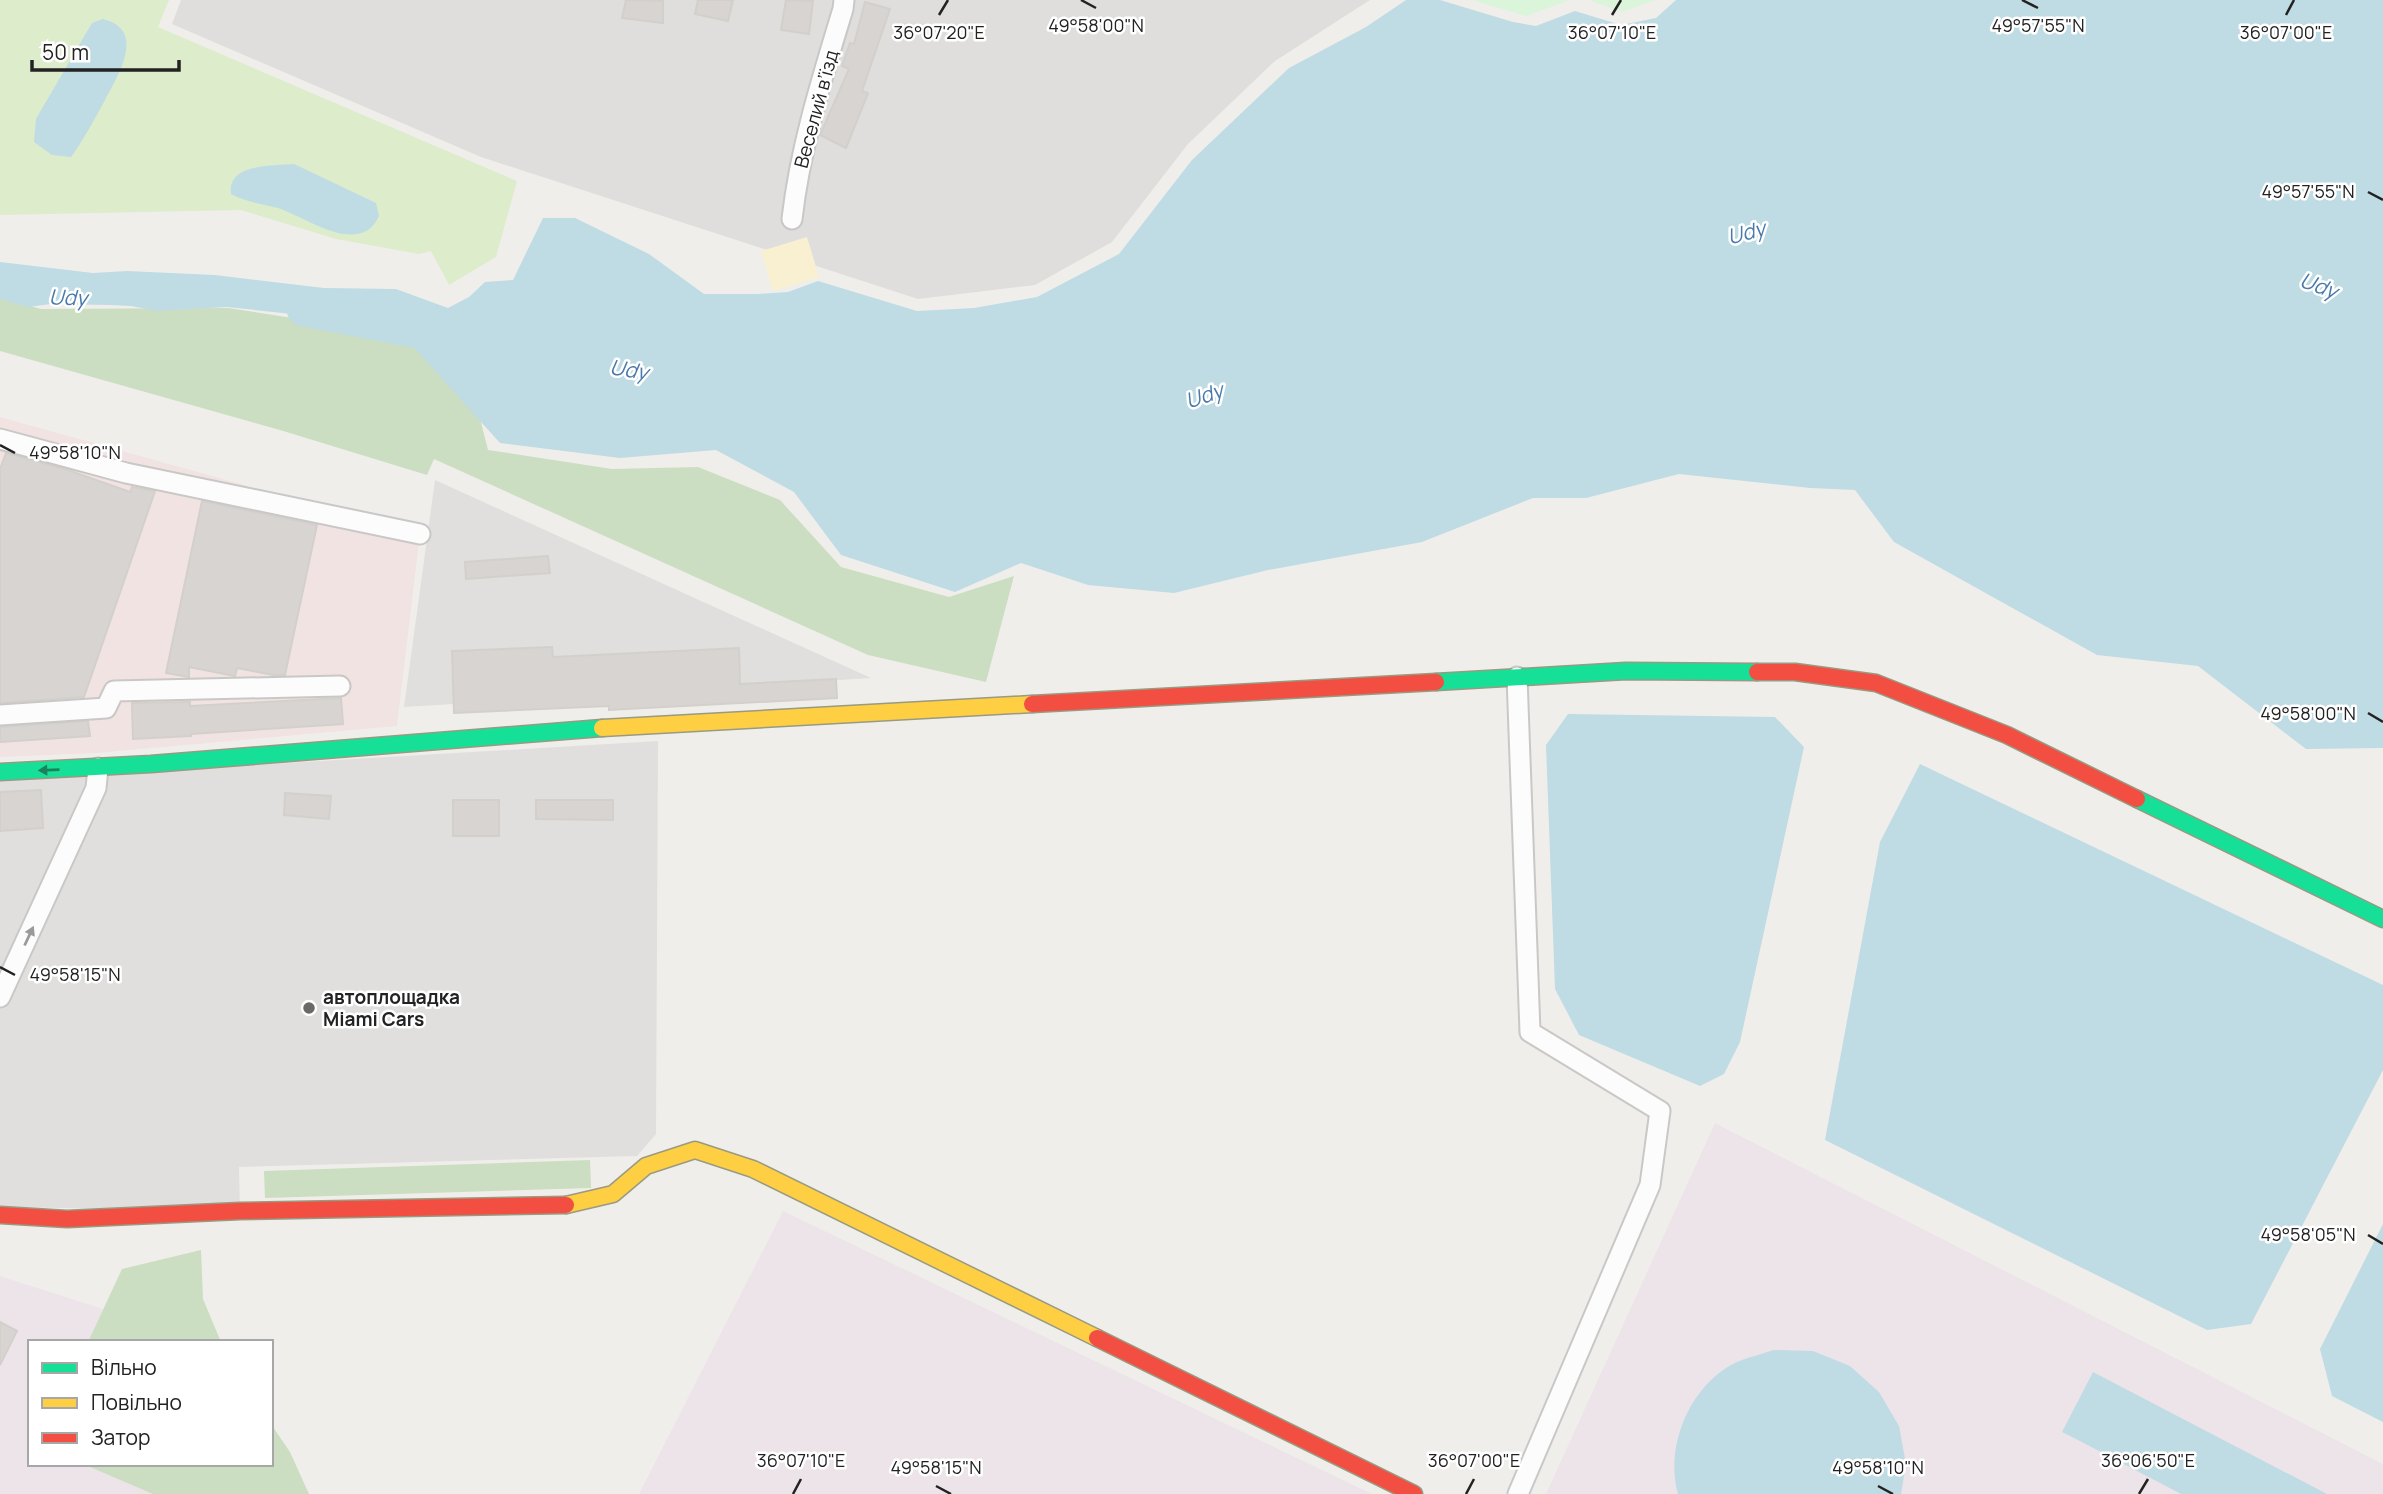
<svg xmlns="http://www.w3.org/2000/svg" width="2383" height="1494" font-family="Manrope,sans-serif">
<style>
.residential{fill:#dfdedc}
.commercial{fill:#f1e3e1}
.industrial{fill:#ede4e9}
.grass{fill:#ddeccb}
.forest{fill:#cbdec1}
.sand{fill:#f8f0d0}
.park{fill:#daf5da}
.parking{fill:#e0dfde}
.water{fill:#bfdbe3}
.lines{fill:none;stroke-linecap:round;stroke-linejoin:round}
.river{stroke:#bfdbe3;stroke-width:35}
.building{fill:#d7d4d2;stroke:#d3d0cc;stroke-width:2}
.street-casing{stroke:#c9c8c7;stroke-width:23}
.fast-casing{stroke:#999a82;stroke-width:19}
.slow-casing{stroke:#999a82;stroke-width:19}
.jam-casing{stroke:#999a82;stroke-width:19}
.street{stroke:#fdfcfc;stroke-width:19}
.fast{stroke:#16e098;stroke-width:16}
.slow{stroke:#ffcf43;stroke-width:16}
.jam{stroke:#f24e42;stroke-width:16}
.oneway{fill:#1c815d}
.oneway2{fill:#9a9a9a}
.ticks{fill:none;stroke:#222;stroke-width:2.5}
.poi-dot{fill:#6a6968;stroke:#fff;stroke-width:2.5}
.labels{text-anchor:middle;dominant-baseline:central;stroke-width:5;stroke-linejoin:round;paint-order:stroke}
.street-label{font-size:19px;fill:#222;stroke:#fff}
.poi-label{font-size:19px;font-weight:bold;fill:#222;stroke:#fff;text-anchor:start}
.water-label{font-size:21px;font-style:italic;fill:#4a7aab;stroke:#fff}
.ticks-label{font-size:18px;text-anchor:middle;fill:#222;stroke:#fff;stroke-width:5;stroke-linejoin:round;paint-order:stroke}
</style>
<rect width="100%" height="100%" fill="#f0eeeb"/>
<polygon class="residential" points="181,0 1370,0 1275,61 1188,144 1112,242 1035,285 918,299 481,157 172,24"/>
<polygon class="commercial" points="0,417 420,534 397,726 96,753 0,757"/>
<g class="industrial">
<polygon points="1715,1123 2383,1464 2383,1494 1546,1494"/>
<polygon points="783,1211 1372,1494 639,1494"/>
<polygon points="0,1276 103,1309 88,1342 30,1342 30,1464 136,1464 193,1494 0,1494"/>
</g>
<polygon class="grass" points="0,0 169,0 158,27 517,181 496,257 449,285 431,251 419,254 336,239 241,210 0,215"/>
<g class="forest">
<polygon points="0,297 41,309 228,308 350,327 465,359 488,450 612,469 698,467 780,500 841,567 949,597 1014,576 986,682 868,655 434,459 427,475 280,430 0,351"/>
<polygon points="590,1160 591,1188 265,1198 264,1171"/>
<polygon points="201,1250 203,1299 221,1342 88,1342 122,1269"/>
<polygon points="271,1424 290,1452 309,1494 153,1494 83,1464 271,1464"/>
</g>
<polygon class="sand" points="807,237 819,277 773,291 761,251"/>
<g class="park">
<polygon points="1472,0 1570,0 1526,16"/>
<polygon points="1589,0 1656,0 1622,12"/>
</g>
<g class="parking">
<polygon points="435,480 871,678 404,707"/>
<polygon points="658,741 656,1134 637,1156 239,1167 240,1211 0,1207 0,780"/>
</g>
<g class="water">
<polygon points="1406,0 1440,0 1513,22 1536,26 1575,11 1621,25 1656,18 1676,0 2383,0 2383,748 2306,749 2198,666 2097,655 1894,542 1855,490 1810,488 1679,474 1586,498 1533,498 1422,542 1268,570 1174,593 1088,585 1021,563 955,592 841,555 794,492 716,450 620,458 500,443 408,341 369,318 320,317 227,307 157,311 131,306 109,305 51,304 28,307 0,299 0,262 93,273 127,271 215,275 324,288 396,289 448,308 469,297 485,282 513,280 543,218 575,218 649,254 704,294 757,294 788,292 818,281 917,311 974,308 1037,297 1119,254 1192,160 1289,68 1366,27"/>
<path d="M 103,19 C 147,30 118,75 105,100 C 94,120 84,139 71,157 L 52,155 L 34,142 L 36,119 L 92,23 Z"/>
<path d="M 294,164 L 376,203 L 379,216 C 360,258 306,217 278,208 C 262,204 246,202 231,194 C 227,163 273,166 294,164 Z"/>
<polygon points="1568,714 1775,717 1804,747 1740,1042 1724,1074 1700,1086 1579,1035 1555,989 1546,745"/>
<polygon points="1920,764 2383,985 2383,1070 2251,1324 2207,1330 1825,1140 1880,842"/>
<polygon points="2383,1224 2383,1422 2332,1396 2320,1349"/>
<path d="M 1774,1350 L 1813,1351 L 1850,1366 L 1879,1392 L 1899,1426 L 1906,1464 L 1901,1494 L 1678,1494 C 1664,1446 1691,1383 1737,1362 C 1749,1357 1762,1354 1774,1350 Z"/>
<polygon points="2093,1372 2327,1494 2181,1494 2076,1439 2062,1432"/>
</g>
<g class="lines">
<polyline class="river" points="304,309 424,332"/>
</g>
<g class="building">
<polygon points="626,0 663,1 663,23 622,18"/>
<polygon points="698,0 733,0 728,21 695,14"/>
<polygon points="786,0 813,1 809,34 781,30"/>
<polygon points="865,2 890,9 862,91 868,93 846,148 820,135 849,69 842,66 850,43 854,44"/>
<polygon points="6,453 65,469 130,492 132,487 155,491 84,697 0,703 0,469"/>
<polygon points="202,501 317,525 285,675 273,675 237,668 235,676 189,667 189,677 166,673"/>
<polygon points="548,556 550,573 466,579 465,562"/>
<polygon points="552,647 553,657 739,648 740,684 836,679 837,698 609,710 609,706 454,713 452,651"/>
<polygon points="341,698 343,724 191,734 191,736 133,739 132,703 190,702 190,706"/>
<polygon points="88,721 90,736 0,742 0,727"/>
<polygon points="41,790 43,828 0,831 0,792"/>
<polygon points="285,793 331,796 329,819 284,815"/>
<rect x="453" y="800" width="46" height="36"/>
<polygon points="536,800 613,800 613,820 536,819"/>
<polygon points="0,1322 17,1331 0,1365"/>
</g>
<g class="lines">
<defs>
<g id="street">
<path d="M 792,219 C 800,148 822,78 843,9 L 844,0"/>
<polyline points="0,439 126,473 420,534"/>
<polyline points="1517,677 1530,1032 1660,1111 1650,1185 1518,1494"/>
<polyline points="0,715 106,708 114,691 340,686"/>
<polyline points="0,997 96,788 98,768"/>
</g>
<g id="fast">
<polyline points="1436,682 1626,671 1757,672"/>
<polyline points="0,772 151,764 602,728"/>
<polyline points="2137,799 2383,919"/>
</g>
<g id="slow">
<polyline points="602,728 1032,704"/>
<polyline points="566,1205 613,1194 646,1166 695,1150 753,1169 1097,1338"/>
</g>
<g id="jam">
<polyline points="1757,672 1795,672 1876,683 2007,735 2137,799"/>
<polyline points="1032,704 1436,682"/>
<polyline points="0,1215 67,1219 240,1211 566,1205"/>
<polyline points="1097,1338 1414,1494"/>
</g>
</defs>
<use href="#street" class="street-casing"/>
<use href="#fast" class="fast-casing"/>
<use href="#slow" class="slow-casing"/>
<use href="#jam" class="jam-casing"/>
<use href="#street" class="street"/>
<use href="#fast" class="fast"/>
<use href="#slow" class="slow"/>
<use href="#jam" class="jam"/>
</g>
<defs><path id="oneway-solid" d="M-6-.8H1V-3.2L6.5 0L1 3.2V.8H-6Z" transform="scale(1.75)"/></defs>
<use class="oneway" href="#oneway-solid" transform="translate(49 770) rotate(178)"/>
<use class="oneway2" href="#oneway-solid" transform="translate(29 936) rotate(-65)"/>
<path class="ticks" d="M 1081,0 L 1096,8M 2022,0 L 2038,8M 939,15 L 948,0M 1612,15 L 1621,0M 2286,15 L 2294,0M 2368,192 L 2383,200M 0,445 L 15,453M 2368,713 L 2383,722M 0,967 L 15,975M 2368,1235 L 2383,1244M 936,1486 L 951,1494M 1878,1486 L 1893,1494M 793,1494 L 801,1479M 1466,1494 L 1474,1479M 2139,1494 L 2148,1479"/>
<circle class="poi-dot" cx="309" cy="1008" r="7"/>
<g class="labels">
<g class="street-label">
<text transform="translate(816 109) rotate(-75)">Веселий в’їзд</text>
</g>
<g class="poi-label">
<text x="323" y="997">автоплощадка<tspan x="323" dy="22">Miami Cars</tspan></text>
</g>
<g class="water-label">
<text transform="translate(1746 232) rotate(-14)">Udy</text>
<text transform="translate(2319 285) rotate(20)">Udy</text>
<text transform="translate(68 297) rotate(2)">Udy</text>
<text transform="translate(629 369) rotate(9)">Udy</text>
<text transform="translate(1204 395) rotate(-19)">Udy</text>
</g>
</g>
<g class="ticks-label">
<text x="2038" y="32">49°57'55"N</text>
<text x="1096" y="32">49°58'00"N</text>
<text x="939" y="39">36°07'20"E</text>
<text x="1612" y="39">36°07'10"E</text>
<text x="2286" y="39">36°07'00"E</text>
<text x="2308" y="198">49°57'55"N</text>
<text x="75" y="459">49°58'10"N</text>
<text x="2308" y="720">49°58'00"N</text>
<text x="75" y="981">49°58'15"N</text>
<text x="2308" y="1241">49°58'05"N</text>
<text x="801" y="1467">36°07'10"E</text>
<text x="1474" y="1467">36°07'00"E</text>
<text x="2148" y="1467">36°06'50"E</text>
<text x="936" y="1474">49°58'15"N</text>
<text x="1878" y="1474">49°58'10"N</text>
</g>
<rect x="28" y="1340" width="245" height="126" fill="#ffffff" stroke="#a7a7a7" stroke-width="2"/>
<rect x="42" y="1363" width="35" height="10" fill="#16e098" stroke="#a7a7a7" stroke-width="2"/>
<text x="91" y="1375" font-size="21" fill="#222222">Вільно</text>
<rect x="42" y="1398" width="35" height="10" fill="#ffcf43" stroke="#a7a7a7" stroke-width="2"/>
<text x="91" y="1410" font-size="21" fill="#222222">Повільно</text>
<rect x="42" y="1433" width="35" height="10" fill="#f24e42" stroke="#a7a7a7" stroke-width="2"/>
<text x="91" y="1445" font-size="21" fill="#222222">Затор</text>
<path d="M32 60v10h147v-10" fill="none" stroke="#222222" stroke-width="3.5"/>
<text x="42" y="60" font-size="21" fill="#222222" stroke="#ffffff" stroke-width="5" paint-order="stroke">50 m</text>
</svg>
